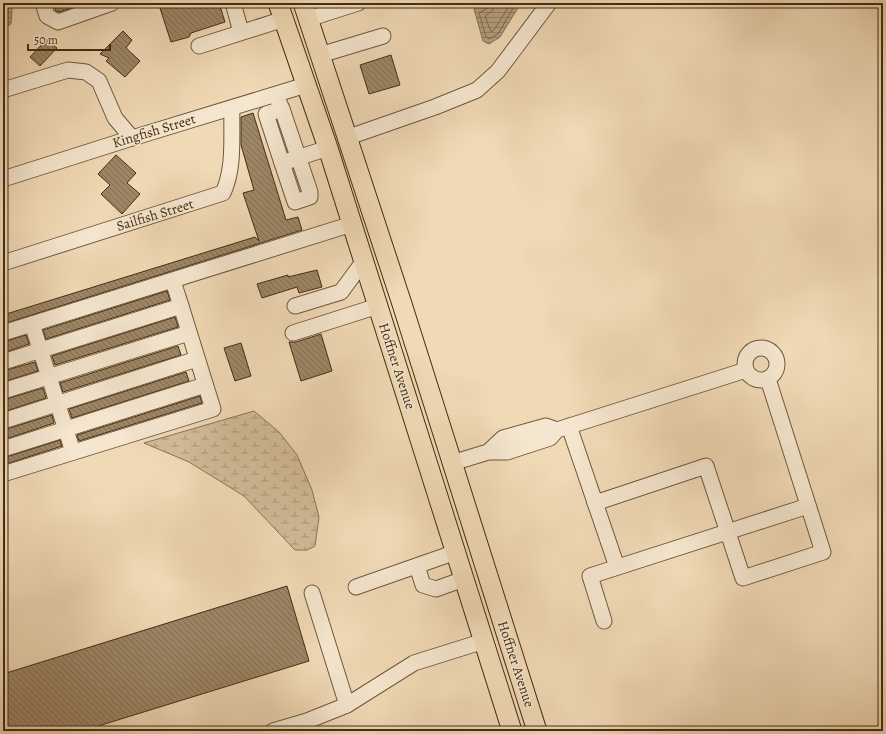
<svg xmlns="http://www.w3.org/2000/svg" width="886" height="734" font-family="Alegreya,serif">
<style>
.wetland{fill:url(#wetland-marsh);stroke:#8b7456}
.water{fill:url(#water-rules);stroke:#877153}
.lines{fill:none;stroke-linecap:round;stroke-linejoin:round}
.shore{stroke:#7c6648;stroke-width:1}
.building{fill:url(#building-back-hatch);stroke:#432d12}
.minor-casing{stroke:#6e583b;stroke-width:17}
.major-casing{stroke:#432d12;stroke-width:21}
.minor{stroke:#f5e6cf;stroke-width:15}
.major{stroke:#f0d9b5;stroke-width:19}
.labels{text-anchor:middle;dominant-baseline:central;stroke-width:3;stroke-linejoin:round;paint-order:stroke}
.street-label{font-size:14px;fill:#432d12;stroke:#f5e6cf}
</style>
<defs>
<pattern id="wetland-marsh" width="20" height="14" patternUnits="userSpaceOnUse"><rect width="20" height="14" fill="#d3bc99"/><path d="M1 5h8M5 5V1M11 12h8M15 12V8" fill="none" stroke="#ad997b"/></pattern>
<pattern id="water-rules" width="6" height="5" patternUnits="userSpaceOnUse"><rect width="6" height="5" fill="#b59f7e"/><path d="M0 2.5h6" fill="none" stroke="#958266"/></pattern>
<pattern id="building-back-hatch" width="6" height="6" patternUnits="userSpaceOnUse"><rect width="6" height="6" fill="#9d8667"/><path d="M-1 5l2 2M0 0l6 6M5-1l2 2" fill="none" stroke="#826e53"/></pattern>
</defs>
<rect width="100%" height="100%" fill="#f0d9b5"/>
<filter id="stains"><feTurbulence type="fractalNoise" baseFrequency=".005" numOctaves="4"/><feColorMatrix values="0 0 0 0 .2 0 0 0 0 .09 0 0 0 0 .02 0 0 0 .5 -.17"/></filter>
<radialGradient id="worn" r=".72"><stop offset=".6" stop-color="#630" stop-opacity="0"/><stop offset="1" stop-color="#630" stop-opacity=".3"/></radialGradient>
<polygon class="wetland" points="254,411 279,432 297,455 312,490 319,517 315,546 307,550 295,550 244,496 189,462 144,443"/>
<g class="water">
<polygon points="3,3 10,3 12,9 11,24 3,28"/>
<polygon points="491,3 521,3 500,37 489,44 483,41 474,9"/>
</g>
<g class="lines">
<g class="shore">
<polyline points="489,3 488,8 479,13 486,37 489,39 498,34 516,3"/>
<polyline points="494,3 493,10 485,16 491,32 494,30 511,3"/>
</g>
</g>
<g class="building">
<polygon points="53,3 83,3 83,4 59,12 56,11"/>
<polygon points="165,3 219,3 225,22 191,33 189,37 171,42 159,5"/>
<polygon points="123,31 132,40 126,48 140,61 125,77 106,61 109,58 100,54"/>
<polygon points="47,39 57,48 40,66 30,57"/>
<polygon points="391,55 400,85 369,94 360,65"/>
<polygon points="253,113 286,220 298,217 302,230 3,324 3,315 255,237 259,241 243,193 254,190 241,145 241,117"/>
<polygon points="116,155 136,173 127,183 140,194 122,214 101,194 110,185 98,174"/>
<polygon points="317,270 322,287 299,293 297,287 262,298 257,284 288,275 288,277"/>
<polygon points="167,291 170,300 46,339 43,330"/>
<polygon points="175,317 178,327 55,365 52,356"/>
<polygon points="321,334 332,371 301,381 289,342 296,342"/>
<polygon points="26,335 29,344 3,353 3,342"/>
<polygon points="241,343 251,376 235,381 224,348"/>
<polygon points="178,346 181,355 63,392 60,383"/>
<polygon points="35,362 38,371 3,382 3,371"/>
<polygon points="186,372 189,381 72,418 69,409"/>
<polygon points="43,388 46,398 3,412 3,400"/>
<polygon points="200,396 202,403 79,441 77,435"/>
<polygon points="52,415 54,423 3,440 3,430"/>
<polygon points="60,440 62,446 3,465 3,458"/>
<polygon points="287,586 309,661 82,731 3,731 3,674"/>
</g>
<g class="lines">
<defs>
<g id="minor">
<polyline points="43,3 47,16 58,22 112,3"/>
<polyline points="233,3 241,32"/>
<polyline points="308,19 358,3"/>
<polyline points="199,46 284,19"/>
<polyline points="320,55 383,36"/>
<polyline points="3,90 68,70 86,72 99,81 115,118 132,138"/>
<polyline points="278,100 282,109 266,114 282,163 328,148"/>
<polyline points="282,109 310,192 310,197 295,202 282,163"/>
<polyline points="346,138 435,107 477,90 498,71 549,3"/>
<polyline points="3,179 132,138 306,85"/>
<path d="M 3,263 L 223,193 C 235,167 231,136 232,108"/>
<polyline points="295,306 341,292 363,262"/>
<polyline points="32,324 352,224"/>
<polyline points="3,333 32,324 73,452"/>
<polyline points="293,333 378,306"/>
<circle cx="761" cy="364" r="16"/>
<polyline points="3,362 181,306 173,281"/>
<polyline points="3,391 189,333"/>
<polyline points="3,421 197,359"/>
<polyline points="569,426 617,567"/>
<polyline points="557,430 746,370"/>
<polyline points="3,449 205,385"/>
<polyline points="452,463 488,452 507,452 550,438 557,430 546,426 503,438 488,452"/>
<polyline points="3,474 213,409 181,306"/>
<polyline points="595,503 706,466 743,578 823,552 768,379"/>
<polyline points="417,566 423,585 436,589 464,579"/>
<polyline points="356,587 456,552"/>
<polyline points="312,593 347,705 414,663 484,641"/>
<polyline points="604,621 590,576 808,506"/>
<polyline points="273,731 307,721 347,705"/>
</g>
<g id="major">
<polyline points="278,3 328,148 512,731"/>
<polyline points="303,3 402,304 537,731"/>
</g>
</defs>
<use href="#minor" class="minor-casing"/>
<use href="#major" class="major-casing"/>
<use href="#minor" class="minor"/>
<use href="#major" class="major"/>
</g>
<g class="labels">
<g class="street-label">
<text transform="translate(154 131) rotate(-17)">Kingfish Street</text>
<text transform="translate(155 215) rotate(-17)">Sailfish Street</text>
<text transform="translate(397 366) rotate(72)">Hoffner Avenue</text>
<text transform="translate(516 664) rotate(72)">Hoffner Avenue</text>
</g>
</g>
<rect width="886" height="734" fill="none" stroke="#f0d9b5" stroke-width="16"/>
<rect x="4" y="4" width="878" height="726" fill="none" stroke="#432d12" stroke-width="2"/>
<rect x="8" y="8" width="870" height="718" fill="none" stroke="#432d12"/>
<path d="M28 44v6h82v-6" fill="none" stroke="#432d12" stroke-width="2"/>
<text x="34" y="44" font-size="12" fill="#432d12" stroke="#f5e6cf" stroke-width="3" paint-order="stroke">50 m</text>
<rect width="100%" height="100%" filter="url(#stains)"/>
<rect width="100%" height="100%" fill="url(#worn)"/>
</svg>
